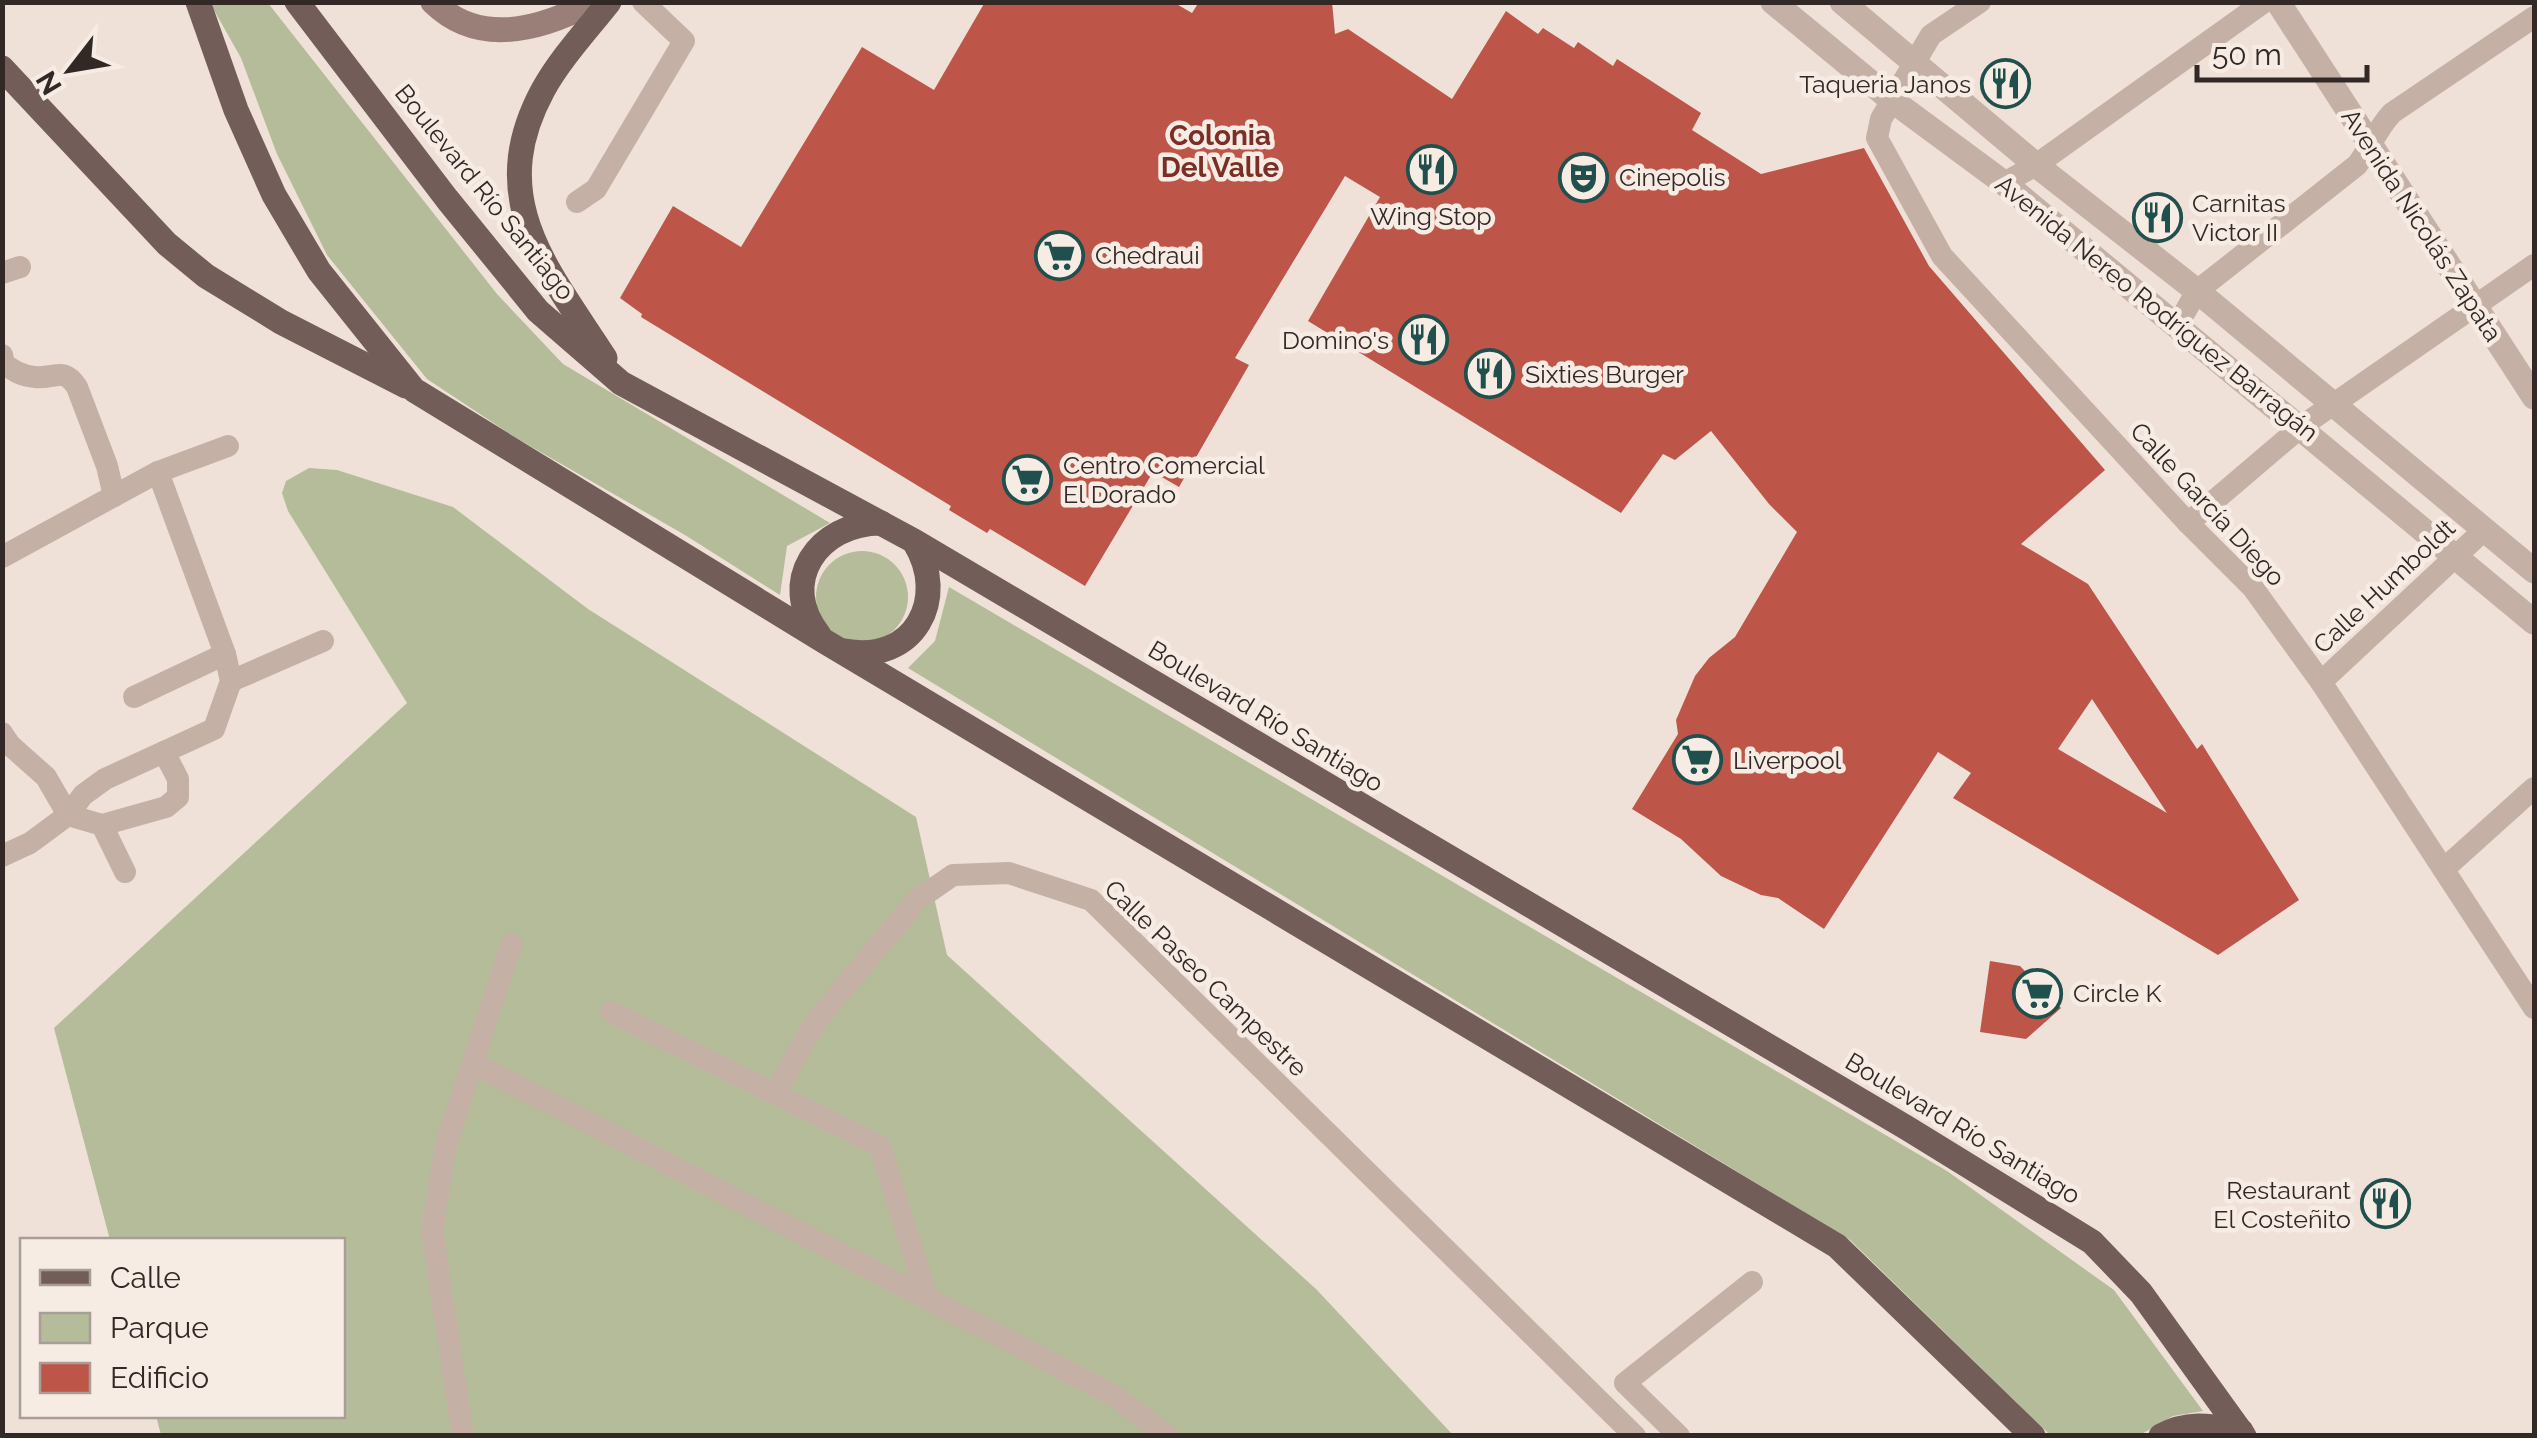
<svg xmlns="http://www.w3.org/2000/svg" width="2537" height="1438" font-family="Raleway,sans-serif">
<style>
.green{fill:#b5bc99}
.building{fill:#bd5548;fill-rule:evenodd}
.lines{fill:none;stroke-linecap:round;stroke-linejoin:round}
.minor{stroke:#c5b0a5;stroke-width:22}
.tertiary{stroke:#c5b0a5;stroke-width:25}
.secondary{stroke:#997f77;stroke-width:25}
.primary{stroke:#735d58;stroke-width:25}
.labels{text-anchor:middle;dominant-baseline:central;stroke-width:9;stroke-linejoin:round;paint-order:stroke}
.poi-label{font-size:25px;fill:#322826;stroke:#f7ece4;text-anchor:start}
.street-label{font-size:25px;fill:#322826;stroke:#f7ece4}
.neighbourhood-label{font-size:28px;font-weight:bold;fill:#7a2e25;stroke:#f7ece4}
</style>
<rect width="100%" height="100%" fill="#efe1d8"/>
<g class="green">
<polygon points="210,3 268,3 497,294 563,364 830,523 787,546 780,595 685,535 516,438 427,379 327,255 277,154 241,58"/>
<polygon points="309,468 337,470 453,507 588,609 916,817 947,955 1316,1289 1453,1435 161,1435 156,1416 342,1416 342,1240 110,1240 54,1028 407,703 288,511 282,493 286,481"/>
<circle cx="862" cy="597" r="46"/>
<polygon points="949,587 1947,1171 2114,1290 2203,1411 2173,1416 2140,1435 2050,1435 1850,1240 908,668 935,641"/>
</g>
<g class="building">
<path d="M 985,2 L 1173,2 L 1192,13 L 1199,2 L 1332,2 L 1335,34 L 1348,29 L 1452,99 L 1506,11 L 1538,34 L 1543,28 L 1574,48 L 1578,42 L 1613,66 L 1617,59 L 1701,113 L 1692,130 L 1761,174 L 1864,148 L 1929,266 L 2105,470 L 2021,544 L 2088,584 L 2197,749 L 2202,744 L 2299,900 L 2218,955 L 1953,798 L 1971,773 L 1938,752 L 1824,929 L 1778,898 L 1761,895 L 1721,876 L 1681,839 L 1632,809 L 1678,734 L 1676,720 L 1695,676 L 1709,658 L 1735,637 L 1797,532 L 1769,504 L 1711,431 L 1675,460 L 1663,454 L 1621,513 L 1308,321 L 1380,197 L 1345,176 L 1235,358 L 1249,365 L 1179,487 L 1153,472 L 1085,586 L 990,529 L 987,533 L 949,510 L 951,506 L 641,317 L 642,314 L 620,298 L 673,206 L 741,247 L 862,47 L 934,90 ZM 2092,699 L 2167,813 L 2058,749 Z"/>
<polygon points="1990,961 2020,966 2061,1008 2026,1039 1980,1032"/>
</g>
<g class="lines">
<g class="minor">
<polyline points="1980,2 1931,35 1881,119 1877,138 1942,256 2188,523 2253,588 2321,682 2534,1008"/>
<polyline points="2004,183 2036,165 2264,2"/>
<polyline points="577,202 596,189 684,41 643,2"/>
<polyline points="2,273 20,267"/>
<path d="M 2178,324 L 2197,291 L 2357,165 C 2370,148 2377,129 2392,113 L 2534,17"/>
<path d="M 2,355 L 4,364 C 14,371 22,376 35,377 C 55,379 63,366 77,387 L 107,466 L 114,496"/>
<polyline points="2188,523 2302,426 2534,265"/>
<polyline points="2,557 158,472 228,446"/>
<polyline points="231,681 323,641"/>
<polyline points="2321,682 2484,530"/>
<polyline points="134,697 225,654"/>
<polyline points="2,733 10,745 46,777 68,815 102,825 125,872"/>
<polyline points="102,825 166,807 178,797 178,779 164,752"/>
<polyline points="2,856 30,843 68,815 83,795 105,779 214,729 231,681 225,654 158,472"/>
<polyline points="2445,868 2534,788"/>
<polyline points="611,1012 880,1146 927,1296"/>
<polyline points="473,1063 1113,1395 1167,1436"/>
<polyline points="775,1093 816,1022 917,900 953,875 1009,873 1091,900 1635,1436"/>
<polyline points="463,1436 432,1230 446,1145 512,944"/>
<polyline points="1679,1436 1625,1383 1752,1282"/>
</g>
<g class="tertiary">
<polyline points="1773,2 1893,101 2004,183 2534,622"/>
<polyline points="1842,2 2036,165 2197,291 2534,571"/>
<polyline points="2278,2 2534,397"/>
</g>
<path class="secondary" d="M 433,2 C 480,48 542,29 593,2"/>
<g class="primary">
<polyline points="198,2 236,110 274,195 319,271 414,390 824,641 1837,1246 2033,1436"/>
<polyline points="297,2 447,199 538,311 621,383 914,541 1907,1128 2092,1242 2141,1293 2244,1436"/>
<polyline points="2,68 167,244 206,276 281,322 406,386"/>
<path d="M 605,358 C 547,268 484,199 543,90 C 560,59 587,30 609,2"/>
<path d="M 819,635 C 777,582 818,523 881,523"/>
<path d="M 845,651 C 914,664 949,599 915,543"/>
<path d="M 2161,1436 C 2188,1421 2211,1426 2241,1431"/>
</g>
</g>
<defs>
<symbol id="restaurant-ring" viewBox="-11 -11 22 22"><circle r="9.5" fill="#f7ece4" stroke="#1f504d" stroke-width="1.5"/><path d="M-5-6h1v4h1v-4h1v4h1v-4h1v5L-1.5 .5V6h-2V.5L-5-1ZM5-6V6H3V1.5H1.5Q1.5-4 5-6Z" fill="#1f504d"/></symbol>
<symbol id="theatre-ring" viewBox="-11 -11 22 22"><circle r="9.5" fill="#f7ece4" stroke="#1f504d" stroke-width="1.5"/><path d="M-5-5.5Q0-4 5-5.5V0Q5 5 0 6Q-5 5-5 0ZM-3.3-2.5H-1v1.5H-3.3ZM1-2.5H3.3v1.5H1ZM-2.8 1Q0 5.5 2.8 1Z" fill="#1f504d"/></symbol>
<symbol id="supermarket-ring" viewBox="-11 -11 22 22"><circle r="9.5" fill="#f7ece4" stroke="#1f504d" stroke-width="1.5"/><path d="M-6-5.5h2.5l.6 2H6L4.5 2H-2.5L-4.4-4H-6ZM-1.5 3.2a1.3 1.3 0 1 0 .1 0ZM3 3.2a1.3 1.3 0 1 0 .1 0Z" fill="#1f504d"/></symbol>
</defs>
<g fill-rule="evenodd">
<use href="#restaurant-ring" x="1978" y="56" width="55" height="55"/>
<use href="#restaurant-ring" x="1404" y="142" width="55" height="55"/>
<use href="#theatre-ring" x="1556" y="150" width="55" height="55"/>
<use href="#restaurant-ring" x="2130" y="190" width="55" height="55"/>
<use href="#supermarket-ring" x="1032" y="228" width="55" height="55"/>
<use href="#restaurant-ring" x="1396" y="312" width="55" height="55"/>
<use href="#restaurant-ring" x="1462" y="346" width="55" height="55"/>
<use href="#supermarket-ring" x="1000" y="452" width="55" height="55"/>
<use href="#supermarket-ring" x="1670" y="732" width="55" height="55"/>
<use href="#supermarket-ring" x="2010" y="966" width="55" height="55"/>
<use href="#restaurant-ring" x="2358" y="1176" width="55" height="55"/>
</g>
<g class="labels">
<g class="poi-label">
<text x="1971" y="84" text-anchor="end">Taqueria Janos</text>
<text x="1619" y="177">Cinepolis</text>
<text x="2192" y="203">Carnitas<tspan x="2192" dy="29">Victor II</tspan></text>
<text x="1431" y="216" text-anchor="middle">Wing Stop</text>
<text x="1095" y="255">Chedraui</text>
<text x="1389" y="340" text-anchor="end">Domino's</text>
<text x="1525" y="374">Sixties Burger</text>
<text x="1063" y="465">Centro Comercial<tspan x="1063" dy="29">El Dorado</tspan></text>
<text x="1733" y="760">Liverpool</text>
<text x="2073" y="993">Circle K</text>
<text x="2351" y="1190" text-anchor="end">Restaurant<tspan x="2351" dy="29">El Costeñito</tspan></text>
</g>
<g class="street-label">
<text transform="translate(485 192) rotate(51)">Boulevard Río Santiago</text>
<text transform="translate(2422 225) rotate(57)">Avenida Nicolás Zapata</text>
<text transform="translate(2157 308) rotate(39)">Avenida Nereo Rodríguez Barragán</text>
<text transform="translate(2208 504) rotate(47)">Calle García Diego</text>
<text transform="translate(2384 586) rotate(-43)">Calle Humboldt</text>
<text transform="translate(1266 716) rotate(31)">Boulevard Río Santiago</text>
<text transform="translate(1206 978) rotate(44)">Calle Paseo Campestre</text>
<text transform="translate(1963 1128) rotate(31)">Boulevard Río Santiago</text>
</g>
<g class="neighbourhood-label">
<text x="1220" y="135">Colonia<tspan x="1220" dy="32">Del Valle</tspan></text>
</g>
</g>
<rect width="2537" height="1438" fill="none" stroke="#322826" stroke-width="10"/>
<rect x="20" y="1238" width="325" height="180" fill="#f7ece4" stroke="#a89e98" stroke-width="2.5"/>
<rect x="40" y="1270" width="50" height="15" fill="#735d58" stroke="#a89e98" stroke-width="2.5"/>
<text x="110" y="1288" font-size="30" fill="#322826">Calle</text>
<rect x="40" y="1313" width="50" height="30" fill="#b5bc99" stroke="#a89e98" stroke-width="2.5"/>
<text x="110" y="1338" font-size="30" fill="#322826">Parque</text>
<rect x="40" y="1363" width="50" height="30" fill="#bd5548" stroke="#a89e98" stroke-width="2.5"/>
<text x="110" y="1388" font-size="30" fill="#322826">Edificio</text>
<g transform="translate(70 70) rotate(239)" stroke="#f7ece4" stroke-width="8" paint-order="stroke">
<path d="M0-8L18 38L0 25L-18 38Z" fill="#322826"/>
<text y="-15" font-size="28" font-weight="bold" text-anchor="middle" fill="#322826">N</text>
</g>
<path d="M2197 65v15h170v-15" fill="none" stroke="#322826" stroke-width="5"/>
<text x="2212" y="65" font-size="30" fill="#322826" stroke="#f7ece4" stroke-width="8" paint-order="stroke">50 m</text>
</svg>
